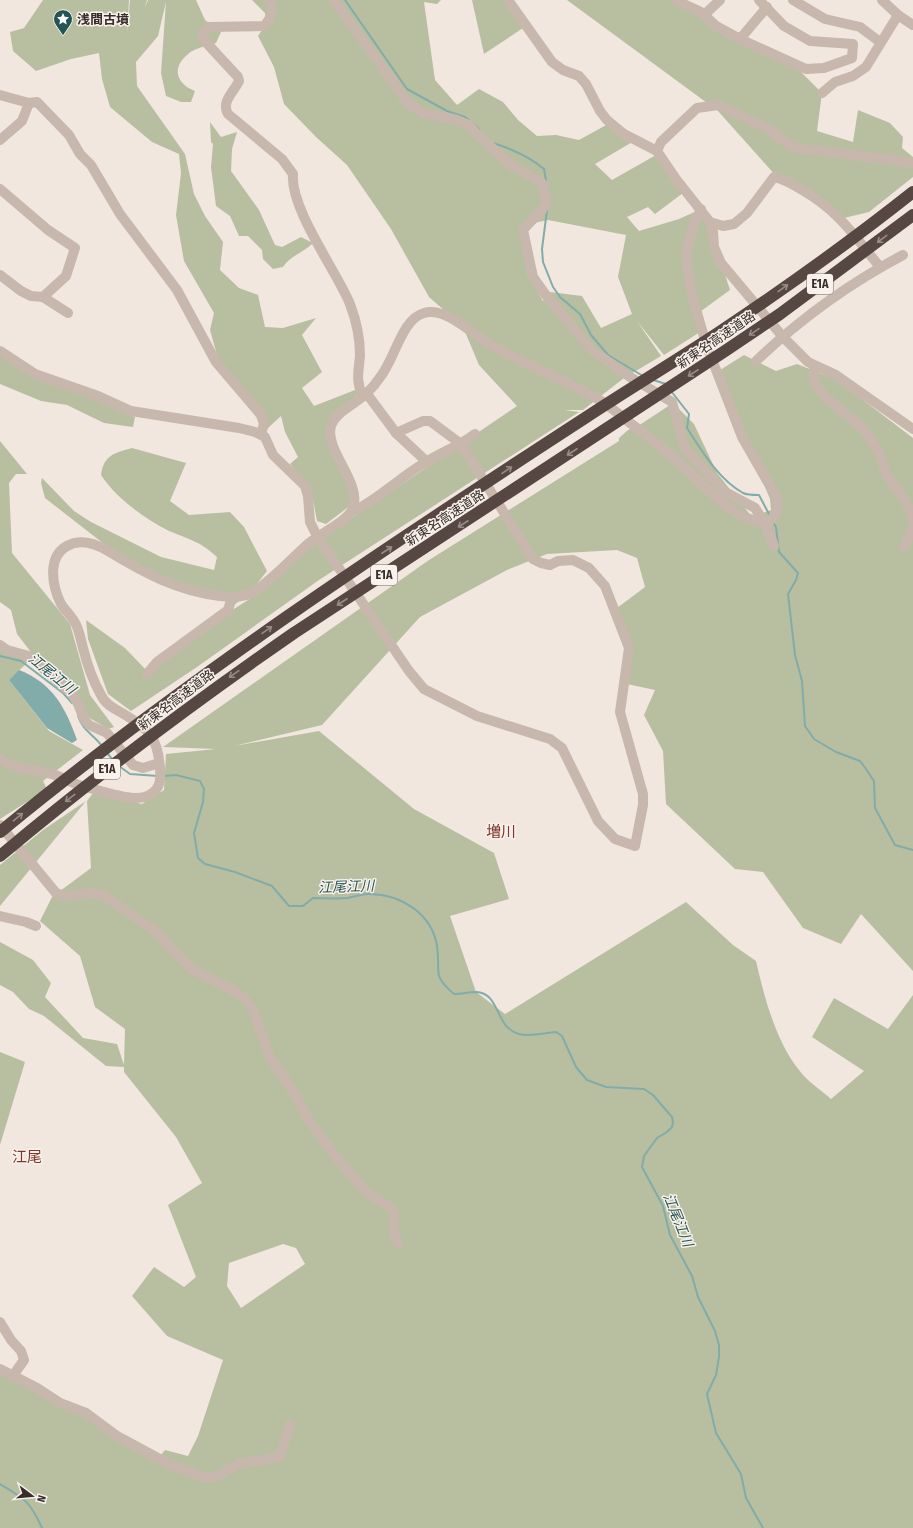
<svg xmlns="http://www.w3.org/2000/svg" width="913" height="1528" font-family="'Fira Sans Condensed','Noto Sans JP',sans-serif">
<style>
.green{fill:#b7bfa0;fill-rule:evenodd}
.water{fill:#81acaa}
.lines{fill:none;stroke-linecap:round;stroke-linejoin:round}
.stream{stroke:#81acaa;stroke-width:2}
.minor{stroke:#c8b7ac;stroke-width:10}
.highway{stroke:#574742;stroke-width:12}
.oneway{stroke:#988b86}
.labels{text-anchor:middle;dominant-baseline:central;stroke-width:3;stroke-linejoin:round;paint-order:stroke}
.shield{fill:#f9f2ec;stroke:#716864;stroke-width:1}
.shield-label{font-size:12px;font-weight:bold;fill:#372d2a}
.poi-label{font-size:13px;font-weight:bold;fill:#372d2a;stroke:#f9f2ec;text-anchor:start}
.street-label{font-size:13px;fill:#372d2a;stroke:#f9f2ec}
.water-label{font-size:14px;font-style:italic;fill:#235554;stroke:#f9f2ec}
.quarter-label{font-size:15px;fill:#7f372a;stroke:#f9f2ec}
</style>
<rect width="100%" height="100%" fill="#f1e7df"/>
<g class="green">
<path d="M 43,0 L 129,0 L 127,35 L 130,0 L 147,0 L 145,7 L 148,0 L 196,0 L 205,20 L 221,32 L 216,43 C 207,46 194,48 187,55 C 171,69 177,84 195,91 L 191,102 L 181,102 L 166,96 L 161,73 L 166,2 L 158,36 L 136,62 L 137,86 L 185,154 L 194,194 L 205,216 L 223,242 L 220,270 L 239,288 L 258,295 L 265,327 L 283,328 L 316,318 L 302,335 L 322,372 L 302,388 L 314,406 L 355,390 L 358,393 L 329,427 L 355,502 L 326,524 L 317,521 L 311,489 L 290,464 L 298,457 L 285,432 L 281,416 L 268,428 L 262,411 L 219,362 L 210,330 L 214,313 L 184,261 L 176,215 L 181,173 L 179,154 L 152,142 L 110,107 L 102,79 L 99,53 L 71,59 L 36,71 L 13,51 L 10,32 L 24,28 Z"/>
<path d="M 252,0 L 441,0 L 437,4 L 424,2 L 435,80 L 457,105 L 479,89 L 503,102 L 518,120 L 537,136 L 556,135 L 579,140 L 608,124 L 634,141 L 595,164 L 612,180 L 656,155 L 683,193 L 655,214 L 648,207 L 627,217 L 639,231 L 679,219 L 699,210 L 709,225 L 730,290 L 697,314 L 700,332 L 664,355 L 637,321 L 661,356 L 624,378 L 583,410 L 565,410 L 579,412 L 319,580 L 197,667 L 131,711 L 108,694 L 88,639 L 86,620 L 125,648 L 147,671 L 190,637 L 248,600 L 318,541 L 517,406 L 479,365 L 463,327 L 429,297 L 391,229 L 347,165 L 316,137 L 284,104 L 274,67 L 258,36 L 266,24 L 265,13 ZM 548,220 L 626,235 L 618,277 L 632,314 L 601,328 L 582,296 L 550,292 L 543,301 L 527,273 L 524,225 Z"/>
<polygon points="472,0 507,0 526,26 484,54"/>
<polygon points="567,0 673,0 800,71 822,93 817,131 853,142 858,110 890,123 903,137 902,148 913,157 913,177 869,212 844,218 776,176 718,111"/>
<path d="M 210,122 L 221,137 L 237,132 L 232,149 L 231,171 L 259,210 L 275,245 L 282,247 L 301,237 L 313,243 C 304,252 290,256 283,267 L 273,269 L 263,259 L 262,250 L 248,236 L 239,236 L 230,216 L 216,206 L 211,167 L 213,144 L 211,142 Z"/>
<polygon points="0,352 135,417 133,427 104,423 67,405 41,401 0,384"/>
<path d="M 744,355 L 776,371 L 797,364 L 837,380 L 913,438 L 913,971 L 861,914 L 841,944 L 803,928 L 763,872 L 735,869 L 666,804 L 663,751 L 644,715 L 655,690 L 627,684 L 629,648 L 617,608 L 645,587 L 637,558 L 617,550 L 547,554 L 507,570 L 420,617 L 322,725 L 234,746 L 319,731 L 414,809 L 494,853 L 509,899 L 450,916 L 476,992 L 505,1014 L 686,902 L 733,945 L 756,961 C 764,996 776,1042 799,1070 C 807,1081 821,1090 831,1099 L 864,1071 L 812,1037 L 834,998 L 888,1029 L 913,995 L 913,1528 L 0,1528 L 0,1367 L 84,1417 L 155,1462 L 165,1450 L 188,1456 L 198,1436 L 223,1360 L 167,1336 L 132,1296 L 154,1267 L 184,1287 L 196,1277 L 168,1205 L 202,1183 L 176,1137 L 124,1072 L 124,1067 L 106,1066 L 44,1016 L 29,1009 L 13,992 L 0,985 L 0,942 L 33,960 L 51,983 L 45,997 L 83,1038 L 117,1044 L 124,1065 L 125,1029 L 95,1007 L 80,956 L 40,921 L 52,897 L 91,868 L 87,801 L 94,792 L 142,804 L 164,790 L 166,754 L 216,749 L 163,747 L 429,560 L 619,441 L 619,438 L 628,430 L 638,426 L 673,403 L 694,424 L 717,473 L 752,517 L 771,510 L 770,499 L 717,372 ZM 283,1244 L 296,1248 L 305,1264 L 241,1308 L 227,1286 L 229,1263 Z"/>
<polygon points="0,441 27,474 16,474 9,483 12,553 70,624 90,695 114,727 108,729 88,717 34,656 17,634 11,610 0,602"/>
<path d="M 132,448 L 186,463 L 170,501 L 189,515 L 230,512 L 244,527 L 267,571 L 249,594 L 234,605 L 228,596 L 163,582 L 131,565 L 45,498 L 41,483 L 42,478 L 74,511 L 91,522 L 161,557 L 214,570 L 217,557 C 200,541 190,540 169,531 C 145,519 116,498 101,475 C 104,455 114,453 132,448 Z"/>
<polygon points="0,649 29,661 9,680 49,731 83,750 43,781 47,789 0,819"/>
<polygon points="86,801 0,906 0,865 43,830"/>
<polygon points="0,1052 25,1062 0,1145"/>
</g>
<path class="water" d="M 19,670 C 53,683 66,709 77,740 L 72,743 L 47,728 L 9,680 Z"/>
<g class="lines">
<g class="stream">
<polyline points="345,0 407,89 447,111 465,117 479,129"/>
<path d="M 493,143 C 512,149 529,156 544,169 L 546,181"/>
<polyline points="547,210 542,249 543,262 553,287 560,297 580,314 591,335 608,355 643,376"/>
<polyline points="653,380 666,384"/>
<path d="M 671,391 L 689,414 L 687,428 C 702,451 718,479 743,493 C 747,495 754,495 759,495 L 770,516"/>
<polyline points="773,522 776,527 779,552 798,573 796,580 788,594 795,655 802,681 805,726 814,739 836,752 860,761 866,769 874,781 875,808 895,845 913,850"/>
<polyline points="0,656 21,661 63,693 72,703"/>
<path d="M 78,716 C 83,731 93,734 102,746"/>
<polyline points="107,753 113,760"/>
<polyline points="119,766 130,774 158,776"/>
<path d="M 164,776 L 176,775 L 200,781 L 204,789 L 203,802 L 194,833 L 198,858 L 205,864 L 235,872 L 272,886 L 289,906 L 303,906 L 313,898 C 325,898 336,899 347,898 C 355,897 363,893 371,894 C 402,895 432,914 437,946 C 441,973 431,974 454,994 C 461,994 469,992 476,992 C 501,993 494,1027 519,1034 C 532,1037 543,1033 556,1032 L 562,1036 L 576,1067 L 587,1080 L 606,1087 L 644,1089 L 653,1095 L 672,1117 L 673,1122 L 672,1127 L 667,1132 L 657,1138 L 644,1156 L 642,1167 L 663,1206 L 670,1235 L 692,1276 L 698,1297 L 715,1331 L 719,1345 L 719,1357 L 716,1375 L 707,1394 L 716,1433 L 741,1474 L 746,1498 L 763,1528"/>
<path d="M 0,1484 C 25,1499 30,1501 42,1528"/>
</g>
<g class="minor">
<path d="M 268,0 C 276,10 271,18 264,26 L 209,27 L 204,31 L 202,38 L 238,77 L 239,81 C 233,93 221,102 228,114 L 282,159 L 293,174 C 290,209 336,270 350,304 C 356,320 360,338 360,355 C 359,370 355,381 363,396"/>
<path d="M 334,0 L 408,103 L 423,113 L 457,120 L 469,125 L 478,135 L 511,165 L 542,183 L 547,203 C 541,213 531,220 523,230 L 533,277 L 545,294 L 592,350 L 630,377 L 672,402 L 685,449 L 725,492 L 755,508 L 764,522 L 774,546"/>
<polyline points="508,0 552,62 563,70 579,76 586,84 600,111 607,120 624,134 657,151"/>
<polyline points="675,0 701,12 716,26 740,39 806,69 824,68 852,58 853,44 810,41 784,26 759,0"/>
<polyline points="793,0 825,19 860,27 880,42"/>
<polyline points="882,0 898,15 913,25"/>
<polyline points="704,15 720,0"/>
<polyline points="740,39 767,7"/>
<polyline points="822,93 835,82 853,76 866,67 898,15"/>
<polyline points="0,95 29,103 37,102 69,135 80,154 91,165 120,214 177,290 216,362 261,415 264,424 261,434"/>
<polyline points="0,140 22,121 29,103"/>
<polyline points="0,189 48,230 75,248 66,276 43,297"/>
<polyline points="710,222 713,231 714,247 721,263 783,337 808,362 836,375 913,429"/>
<path d="M 880,267 C 854,236 841,213 804,191 C 794,185 785,179 774,177 L 747,213 L 734,224 L 723,226 L 710,222 L 676,179 L 657,151 L 661,142 L 697,108 L 718,105 L 769,129 L 789,145 L 798,148 L 913,163"/>
<polyline points="0,275 21,291 31,296 43,297 68,313"/>
<polyline points="0,351 35,374 98,396 131,411 239,428 255,432 265,437 273,455 305,486 308,496 310,522 317,536 409,671 424,689 477,716 550,739 562,748 598,821 615,839 635,846 643,805 643,794 620,712 629,648 605,586 589,568 573,560 558,561 550,565 541,563 533,559 461,444 430,421 423,421 396,433 367,394"/>
<path d="M 756,361 C 799,320 850,283 903,255"/>
<polyline points="814,366 814,383 827,399 863,428 880,454 886,474 904,499 912,514 913,519"/>
<polyline points="396,433 426,461"/>
<path d="M 352,512 C 379,499 400,477 426,462 C 442,452 459,446 475,434"/>
<polyline points="904,547 913,528"/>
<polyline points="0,645 7,650 29,656 38,664 72,694 78,704 84,719 89,725 107,733 133,765 143,768 159,763"/>
<polyline points="147,674 157,662 228,610 232,597"/>
<path d="M 0,759 C 15,770 30,769 48,773 C 59,775 70,782 81,786 C 93,789 105,792 116,795 C 127,797 141,801 151,794 C 160,788 161,780 160,769 C 158,737 149,729 122,713 C 113,708 105,704 101,695 C 93,681 87,664 83,648 C 81,641 80,634 77,627 C 74,618 66,612 61,604 C 52,586 47,557 67,546 C 81,538 96,544 108,551 C 144,573 178,591 220,596 C 232,597 244,598 255,591 C 274,578 292,558 309,543 C 321,533 348,521 353,508 C 362,482 324,450 331,426 C 335,412 357,403 367,393 C 372,388 377,382 381,376 C 395,358 402,319 424,313 C 446,306 474,336 493,346 C 526,365 563,379 596,398 C 606,403 616,412 625,419 C 646,435 667,451 686,469 C 710,490 734,523 769,522 L 777,512 L 777,498 L 742,437 L 706,344 L 692,295 L 686,255 L 693,226 L 701,209"/>
<polyline points="0,825 56,893 66,896 92,893 103,895 158,933 170,948 193,970 235,991 244,998 253,1010 270,1057 296,1096 308,1119 332,1152 367,1193 389,1206 394,1213 394,1233 398,1243"/>
<polyline points="0,916 26,922 36,926"/>
<polyline points="0,1322 11,1340 21,1351 24,1360 12,1377"/>
<polyline points="0,1369 37,1388 60,1403 86,1413 117,1436 167,1463 206,1478 218,1476 238,1464 280,1457 290,1424"/>
</g>
<g class="highway">
<path d="M 0,832 C 185,680 385,548 585,418 C 629,389 674,362 718,333 C 784,289 850,242 913,192"/>
<path d="M 0,856 C 94,777 193,703 294,633 L 725,351 L 780,314 L 913,215"/>
</g>
</g>
<defs><path id="oneway-shaft" d="M-6 0H5M1.5-3L5.5 0L1.5 3" fill="none" stroke-width="1.6" stroke-linecap="round" stroke-linejoin="round"/></defs>
<g class="oneway">
<use href="#oneway-shaft" transform="translate(882 239) rotate(143)"/>
<use href="#oneway-shaft" transform="translate(783 288) rotate(-36)"/>
<use href="#oneway-shaft" transform="translate(754 332) rotate(146)"/>
<use href="#oneway-shaft" transform="translate(693 373) rotate(147)"/>
<use href="#oneway-shaft" transform="translate(572 452) rotate(147)"/>
<use href="#oneway-shaft" transform="translate(507 470) rotate(-34)"/>
<use href="#oneway-shaft" transform="translate(463 524) rotate(147)"/>
<use href="#oneway-shaft" transform="translate(387 550) rotate(-33)"/>
<use href="#oneway-shaft" transform="translate(342 602) rotate(147)"/>
<use href="#oneway-shaft" transform="translate(267 630) rotate(-35)"/>
<use href="#oneway-shaft" transform="translate(234 674) rotate(145)"/>
<use href="#oneway-shaft" transform="translate(70 798) rotate(142)"/>
<use href="#oneway-shaft" transform="translate(18 817) rotate(-39)"/>
</g>
<defs>
<symbol id="sight-pin" viewBox="-11 -11 22 30"><path d="M0 17L-7.5 6A9.5 9.5 0 1 1 7.5 6Z" fill="#235554" stroke="#f9f2ec"/><path d="M0-6L1.8-2.2L6-1.7L2.9 1.2L3.7 5.4L0 3.3L-3.7 5.4L-2.9 1.2L-6-1.7L-1.8-2.2Z" fill="#fff"/></symbol>
</defs>
<g fill-rule="evenodd">
<use href="#sight-pin" x="52" y="8" width="22" height="30"/>
</g>
<g class="labels">
<g class="shield">
<rect x="807" y="274" width="26" height="20" rx="3"/>
<rect x="371" y="565" width="26" height="20" rx="3"/>
<rect x="94" y="759" width="26" height="20" rx="3"/>
</g>
<g class="shield-label">
<text x="820" y="284">E1A</text>
<text x="384" y="575">E1A</text>
<text x="107" y="769">E1A</text>
</g>
<g class="poi-label">
<text x="77" y="19">浅間古墳</text>
</g>
<g class="street-label">
<text transform="translate(716 340) rotate(-34)">新東名高速道路</text>
<text transform="translate(445 518) rotate(-33)">新東名高速道路</text>
<text transform="translate(176 700) rotate(-37)">新東名高速道路</text>
</g>
<g class="water-label">
<text transform="translate(52 674) rotate(39)">江尾江川</text>
<text transform="translate(346 887) rotate(-2)">江尾江川</text>
<text transform="translate(678 1220) rotate(68)">江尾江川</text>
</g>
<g class="quarter-label">
<text x="501" y="832">増川</text>
<text x="27" y="1157">江尾</text>
</g>
</g>
<g transform="translate(32 1496) rotate(106)" stroke="#f9f2ec" stroke-width="3" paint-order="stroke">
<path d="M0-3L7 15L0 10L-7 15Z" fill="#372d2a"/>
<text y="-6" font-size="11" font-weight="bold" text-anchor="middle" fill="#372d2a">N</text>
</g>
</svg>
